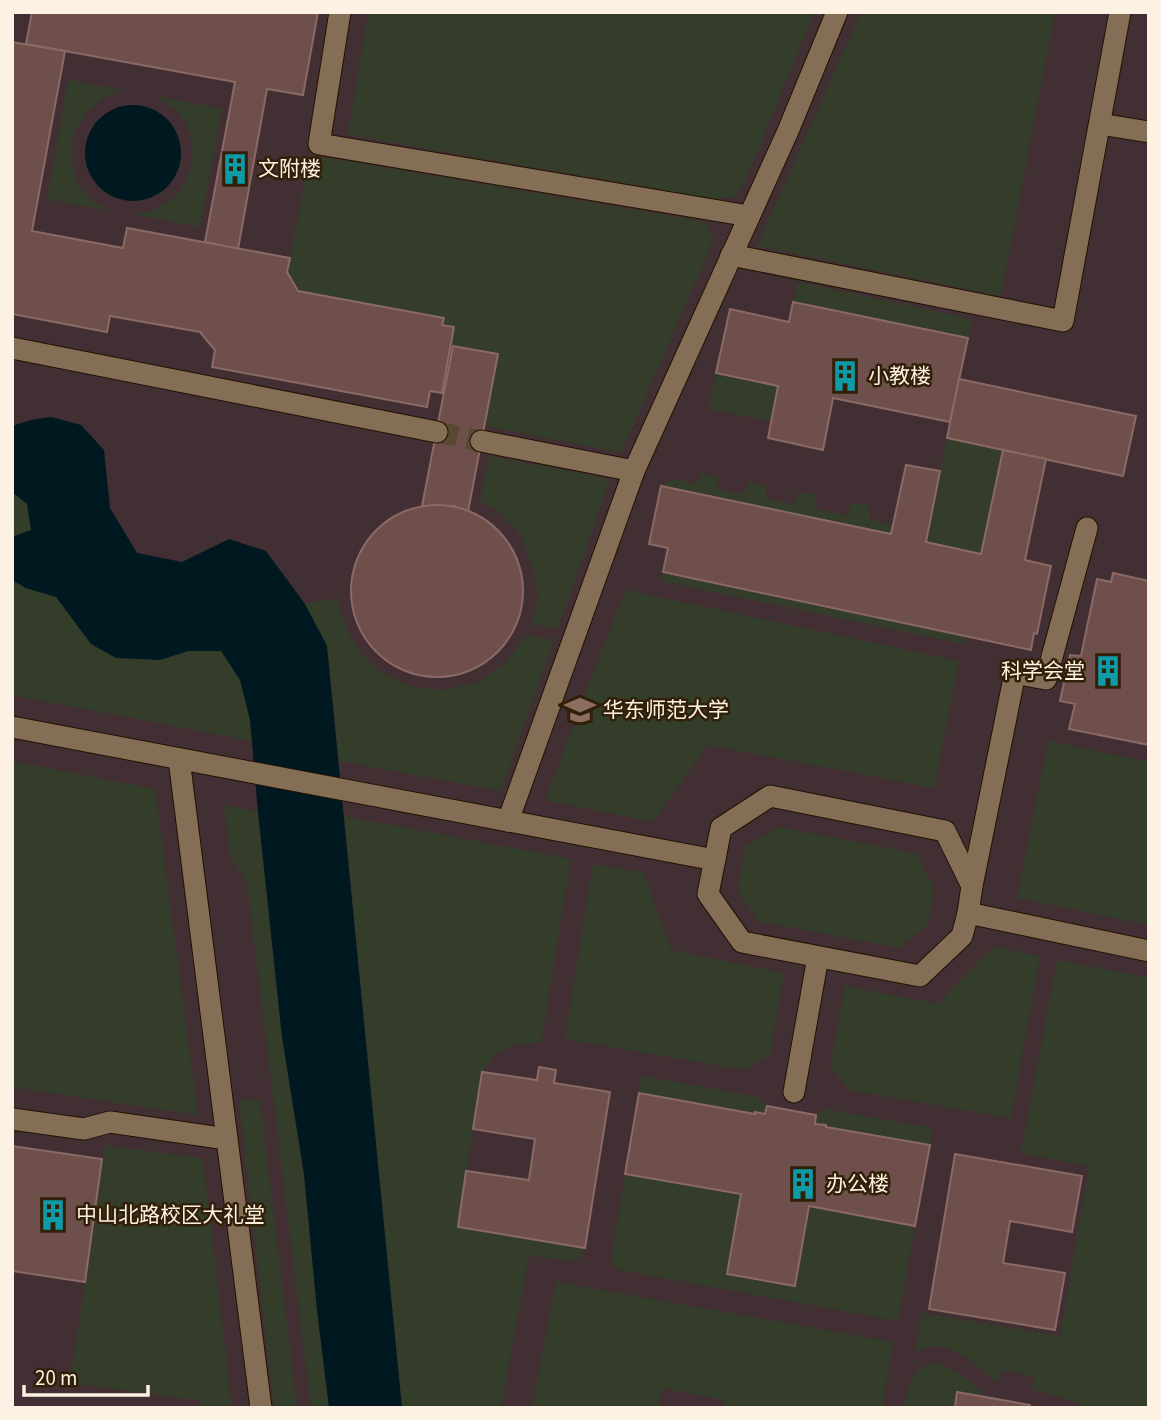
<svg xmlns="http://www.w3.org/2000/svg" width="1161" height="1420" font-family="'Source Sans 3','Noto Sans SC',sans-serif">
<style>
.education{fill:#422f34}
.green{fill:#333d2a}
.water{fill:#001820}
.building{fill:#6f4f4b;stroke:#8b6964;stroke-width:2}
.lines{fill:none;stroke-linecap:round;stroke-linejoin:round}
.minor-tunnel{stroke:#584831;stroke-width:21;stroke-dasharray:21 10;stroke-linecap:butt}
.minor-casing{stroke:#221200;stroke-width:23}
.minor{stroke:#846f56;stroke-width:21}
.labels{text-anchor:middle;dominant-baseline:central;stroke-width:5;stroke-linejoin:round;paint-order:stroke}
.poi-label{font-size:21px;fill:#fdf1e3;stroke:#312008;text-anchor:start}
</style>
<rect width="100%" height="100%" fill="#3b2a12"/>
<rect class="education" x="12" y="12" width="1137" height="1396"/>
<g class="green">
<polygon points="368,12 814,12 745,182 735,196 716,199 348,135"/>
<polygon points="861,12 1055,12 1001,296 757,246"/>
<polygon points="68,80 123,90 103,98 85,114 73,135 71,157 77,184 91,199 109,211 47,199"/>
<polygon points="156,96 222,109 200,227 136,215 157,209 177,195 189,175 193,151 188,125 175,109"/>
<polygon points="310,155 706,222 712,236 710,249 621,453 485,426 497,354 451,346 454,327 442,325 443,318 298,291 287,272"/>
<polygon points="798,282 972,319 968,338 793,302"/>
<polygon points="716,373 778,386 771,421 709,409"/>
<polygon points="947,438 1003,450 981,554 926,542"/>
<polygon points="489,456 610,479 558,629 532,624 538,598 534,571 521,536 500,513 480,500"/>
<polygon points="702,474 717,477 718,489 744,494 749,482 766,486 766,499 793,504 798,492 815,495 815,509 847,515 851,503 870,506 870,520 893,525 891,534 661,486 671,479 697,484"/>
<polygon points="12,492 27,503 31,530 12,537"/>
<polygon points="663,572 965,635 963,644 661,581"/>
<polygon points="12,580 26,588 56,597 91,643 160,660 188,651 222,651 240,680 250,720 252,741 12,695"/>
<polygon points="625,590 959,661 934,788 708,745 653,822 545,800"/>
<polygon points="338,598 340,611 350,636 362,654 378,670 409,686 444,690 478,682 507,661 527,635 554,640 501,791 339,761 327,646 305,604"/>
<polygon points="1048,741 1149,762 1149,925 1017,898"/>
<polygon points="12,761 155,789 198,1115 12,1087"/>
<polygon points="224,805 258,812 282,1037 304,1174 317,1310 329,1408 311,1408 247,883 230,856"/>
<path d="M 344,816 L 571,859 L 541,1042 C 509,1046 501,1044 482,1072 L 458,1227 L 585,1248 L 578,1259 L 569,1261 L 529,1255 L 501,1408 L 402,1408 Z"/>
<polygon points="777,827 915,853 934,888 928,924 899,948 758,921 737,889 746,846"/>
<polygon points="593,864 644,873 671,950 784,973 770,1055 744,1070 571,1040 566,1038 566,1032"/>
<polygon points="993,947 1040,956 1011,1118 849,1090 830,1067 845,986 938,1004"/>
<path d="M 1057,960 L 1149,978 L 1149,1408 L 1090,1408 L 1079,1403 L 1032,1389 L 1034,1376 L 1001,1370 L 999,1384 C 977,1365 946,1334 915,1352 L 922,1313 L 1060,1336 L 1089,1166 L 1021,1153 Z"/>
<polygon points="642,1076 759,1097 767,1106 765,1114 639,1093"/>
<polygon points="260,1099 297,1408 274,1408 239,1101"/>
<polygon points="825,1109 932,1128 930,1145 815,1124 816,1115"/>
<polygon points="105,1145 203,1159 232,1408 202,1408 202,1401 70,1383"/>
<polygon points="625,1174 741,1194 728,1274 795,1286 809,1206 915,1226 898,1321 620,1270 613,1266 611,1260"/>
<polygon points="556,1282 893,1342 882,1408 724,1408 724,1400 661,1388 658,1408 532,1408"/>
<path d="M 933,1363 C 956,1368 971,1381 987,1397 L 957,1393 L 955,1408 L 905,1408 C 909,1386 908,1370 933,1363 Z"/>
</g>
<g class="water">
<circle cx="133" cy="153" r="48"/>
<polygon points="51,417 81,425 104,450 110,508 137,553 182,562 229,539 266,551 305,604 327,646 402,1408 329,1408 317,1310 304,1174 282,1037 258,812 250,720 240,680 221,651 188,651 160,660 116,658 91,644 56,597 26,588 12,580 12,537 31,530 27,504 12,492 12,426 31,420"/>
</g>
<g class="building">
<polygon points="32,12 318,12 303,95 267,89 238,249 205,242 235,82 26,44"/>
<polygon points="12,42 65,51 32,231 123,248 127,228 290,258 287,272 298,291 444,318 442,325 454,327 442,393 430,391 427,407 212,367 215,350 200,332 110,316 107,332 12,314"/>
<polygon points="793,302 968,338 950,422 833,398 823,450 768,438 778,386 716,373 730,309 789,322"/>
<polygon points="453,346 498,354 468,512 454,506 422,506"/>
<polygon points="959,379 1136,416 1123,476 947,438"/>
<polygon points="1003,450 1046,459 1025,560 1051,566 1037,634 1034,633 1031,650 663,572 668,548 649,544 661,486 891,534 906,465 940,471 926,542 981,554"/>
<circle cx="437" cy="591" r="86"/>
<polygon points="1113,573 1149,581 1149,745 1069,729 1075,704 1060,701 1070,655 1081,656 1097,579 1111,582"/>
<polygon points="539,1067 556,1070 554,1083 610,1092 585,1248 458,1227 466,1171 529,1180 535,1139 473,1129 482,1072 537,1080"/>
<polygon points="639,1093 755,1114 755,1112 765,1114 767,1106 816,1115 815,1124 826,1125 826,1127 930,1145 915,1226 809,1206 795,1286 727,1274 741,1194 625,1174"/>
<polygon points="12,1146 102,1159 85,1282 12,1271"/>
<polygon points="955,1154 1082,1176 1072,1232 1010,1221 1003,1263 1065,1273 1055,1330 929,1309"/>
<polygon points="957,1392 1030,1405 1029,1408 955,1408"/>
</g>
<g class="lines">
<polyline class="minor-tunnel" points="437,432 481,441"/>
<defs>
<g id="minor">
<polyline points="340,12 319,144 749,216"/>
<polyline points="1100,124 1149,132"/>
<polyline points="731,255 1063,321 1120,12"/>
<polyline points="12,348 437,432"/>
<polyline points="481,441 634,471"/>
<polyline points="12,727 715,860"/>
<polyline points="179,759 261,1408"/>
<polygon points="770,796 945,831 972,886 968,913 962,936 920,976 742,942 708,894 721,828"/>
<polyline points="508,821 634,471 788,131 837,12"/>
<polyline points="972,886 1015,673 1046,679 1087,528"/>
<polyline points="968,913 1149,951"/>
<polyline points="794,1092 818,957"/>
<polyline points="12,1119 84,1129 110,1122 227,1139"/>
</g>
</defs>
<use href="#minor" class="minor-casing"/>
<use href="#minor" class="minor"/>
</g>
<defs>
<symbol id="building-bare" viewBox="-9 -9 18 18"><path d="M-4-6H4V6H1V3H-1V6H-4ZM-2.5-4.3h1.7v1.8h-1.7ZM.8-4.3h1.7v1.8H.8ZM-2.5-1h1.7V.8h-1.7ZM.8-1h1.7V.8H.8Z" fill="#0f9aa8" stroke="#312008" stroke-width="2.5" paint-order="stroke"/></symbol>
<symbol id="university-bare" viewBox="-9 -9 18 18"><path d="M0-5L7-2L0 1L-7-2ZM-4 1L0 2.5L4 1V4Q0 6-4 4Z" fill="#8d6e63" stroke="#312008" stroke-width="2.5" paint-order="stroke"/></symbol>
</defs>
<g fill-rule="evenodd">
<use href="#building-bare" x="213" y="147" width="44" height="44"/>
<use href="#building-bare" x="823" y="354" width="44" height="44"/>
<use href="#building-bare" x="1086" y="649" width="44" height="44"/>
<use href="#university-bare" x="558" y="688" width="44" height="44"/>
<use href="#building-bare" x="781" y="1162" width="44" height="44"/>
<use href="#building-bare" x="31" y="1193" width="44" height="44"/>
</g>
<g class="labels">
<g class="poi-label">
<text x="258" y="169">文附楼</text>
<text x="868" y="376">小教楼</text>
<text x="1085" y="671" text-anchor="end">科学会堂</text>
<text x="603" y="710">华东师范大学</text>
<text x="826" y="1184">办公楼</text>
<text x="76" y="1215">中山北路校区大礼堂</text>
</g>
</g>
<rect width="1161" height="1420" fill="none" stroke="#fdf1e3" stroke-width="28"/>
<path d="M24 1385v10h124v-10" fill="none" stroke="#fdf1e3" stroke-width="3.5"/>
<text x="35" y="1385" font-size="21" fill="#fdf1e3" stroke="#312008" stroke-width="5" paint-order="stroke">20 m</text>
</svg>
